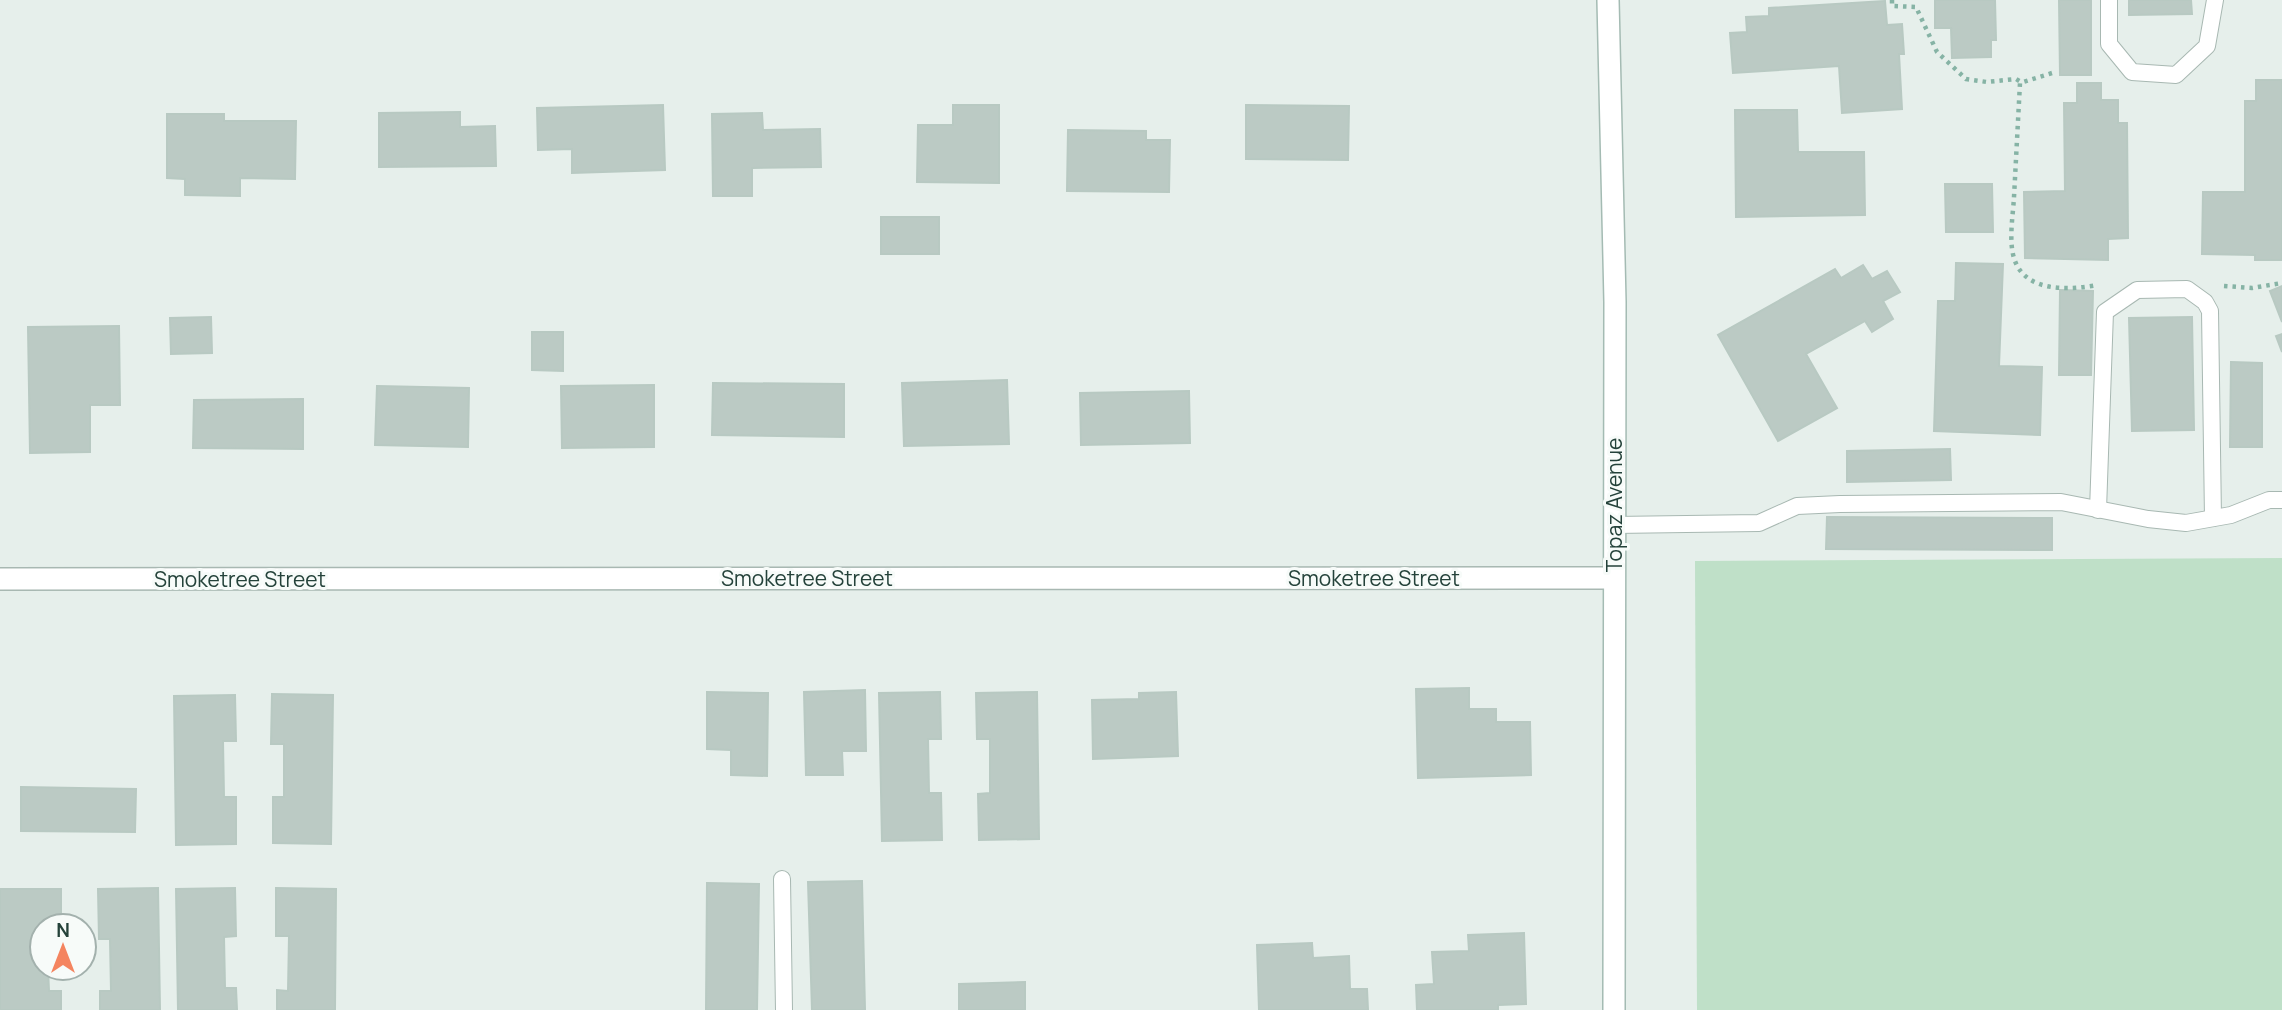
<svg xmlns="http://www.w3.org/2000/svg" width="2282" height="1010" font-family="Manrope,sans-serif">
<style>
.green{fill:#bfe0c8}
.building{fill:#bbcac4;stroke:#b8c9c2;stroke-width:2}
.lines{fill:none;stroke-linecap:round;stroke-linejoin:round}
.lane-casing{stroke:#a8b8b2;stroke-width:18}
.street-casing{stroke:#a8b8b2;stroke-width:24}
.secondary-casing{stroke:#a4bbb3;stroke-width:24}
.path{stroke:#86b3a5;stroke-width:4.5;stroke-dasharray:3.5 5;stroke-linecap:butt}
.lane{stroke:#fff;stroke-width:16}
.street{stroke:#fff;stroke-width:21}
.secondary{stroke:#fff;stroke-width:21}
.labels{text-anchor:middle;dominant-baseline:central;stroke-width:6;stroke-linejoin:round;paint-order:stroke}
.street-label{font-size:21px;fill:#24423a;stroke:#f7fbf9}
</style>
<rect width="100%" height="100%" fill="#e6efeb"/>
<polygon class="green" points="2282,558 2282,1010 1697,1010 1695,561"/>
<g class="building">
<polygon points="1935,0 1995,0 1996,40 1991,40 1991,57 1952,58 1951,28 1935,28"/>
<polygon points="2059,0 2091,0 2091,75 2060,75"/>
<polygon points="2129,0 2191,0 2192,14 2129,15"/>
<polygon points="1885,1 1887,25 1902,24 1904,54 1899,54 1902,109 1842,113 1839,66 1733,73 1730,33 1747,32 1746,17 1769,16 1769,8"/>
<polygon points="2256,80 2282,80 2282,260 2255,260 2255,255 2202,254 2203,192 2245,192 2245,101 2256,101"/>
<polygon points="2077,83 2101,83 2101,100 2118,100 2118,123 2127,123 2128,238 2108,239 2108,260 2025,258 2024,192 2065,191 2064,103 2077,103"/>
<polygon points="663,105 665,170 572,173 572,149 538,150 537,108"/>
<polygon points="953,105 999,105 999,183 917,182 918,125 953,125"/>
<polygon points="1246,105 1349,106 1348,160 1246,159"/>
<polygon points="1735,110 1797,110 1798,152 1864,152 1865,215 1736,217"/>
<polygon points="460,112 460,127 495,126 496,166 379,167 379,113"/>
<polygon points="762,113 763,130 820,129 821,167 752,168 752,196 713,196 712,114"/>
<polygon points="167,114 224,114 224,121 296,121 295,179 240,178 240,196 185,195 185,179 167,178"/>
<polygon points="1068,130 1146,131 1146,140 1170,140 1169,192 1067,191"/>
<polygon points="1945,184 1992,184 1993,232 1946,232"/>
<rect x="881" y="217" width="58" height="37"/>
<polygon points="1956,263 2003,264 1999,366 2042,367 2040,435 1934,431 1938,301 1955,301"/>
<polygon points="1863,265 1872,279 1887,271 1900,292 1883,301 1893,319 1872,332 1865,321 1806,354 1837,408 1778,441 1718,335 1835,269 1841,278"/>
<polygon points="2282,286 2282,322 2270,291"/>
<polygon points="2060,290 2093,291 2091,375 2059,375"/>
<polygon points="211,317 212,353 171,354 170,318"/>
<polygon points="2192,317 2194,430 2132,431 2129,318"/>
<polygon points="119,326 120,405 90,405 90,452 30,453 28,327"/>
<polygon points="532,332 563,332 563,371 532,370"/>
<polygon points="2282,334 2282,352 2276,336"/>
<polygon points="2231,362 2262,363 2262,447 2230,447"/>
<polygon points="1007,380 1009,444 904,446 902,383"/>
<polygon points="713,383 844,384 844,437 712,435"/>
<polygon points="654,385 654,447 562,448 561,386"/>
<polygon points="377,386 469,388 468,447 375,445"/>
<polygon points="1189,391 1190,443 1081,445 1080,393"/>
<polygon points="303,399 303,449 193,448 194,400"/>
<polygon points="1950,449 1951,480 1847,482 1847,451"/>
<polygon points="1827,517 2052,518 2052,550 1826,549"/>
<polygon points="1469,688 1469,709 1496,709 1496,722 1530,722 1531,775 1418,778 1416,689"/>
<polygon points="865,690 866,751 842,751 843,775 806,775 804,692"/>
<polygon points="707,692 768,693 767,776 731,775 731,750 707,749"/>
<polygon points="940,692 941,739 928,739 929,793 941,793 942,840 882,841 879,693"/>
<polygon points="1037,692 1039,839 979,840 978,794 990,793 990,739 977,739 976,693"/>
<polygon points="1176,692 1178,756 1093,759 1092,700 1139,699 1139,693"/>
<polygon points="272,694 333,695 331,844 273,843 273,797 284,797 284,744 271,744"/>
<polygon points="235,695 236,741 223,741 224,797 236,797 236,844 176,845 174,696"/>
<polygon points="21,787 136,789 135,832 21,831"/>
<polygon points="862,881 865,1010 812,1010 808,882"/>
<polygon points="707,883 759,884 757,1010 706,1010"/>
<polygon points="158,888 160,1010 100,1010 100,991 111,991 110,939 99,939 98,889"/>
<polygon points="235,888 236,936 224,937 225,988 236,988 237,1010 178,1010 176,889"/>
<polygon points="276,888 336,889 335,1010 277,1010 277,990 288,991 289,936 276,936"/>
<polygon points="0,889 61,889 61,926 42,926 42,968 48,968 49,991 61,991 61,1010 0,1010"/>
<polygon points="1524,933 1526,1004 1498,1005 1498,1010 1417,1010 1416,985 1434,984 1432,952 1469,951 1468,935"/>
<polygon points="1312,943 1313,958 1349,956 1350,989 1367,989 1368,1010 1259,1010 1257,945"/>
<polygon points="1025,982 1025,1010 959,1010 959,984"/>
</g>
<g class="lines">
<defs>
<g id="lane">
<polyline points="2109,0 2109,44 2132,72 2176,75 2207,46 2215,0"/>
<polyline points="2098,510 2105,312 2137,290 2187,289 2205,302 2210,311 2213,518"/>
<polyline points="1614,525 1759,523 1797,506 1840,504 2061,502 2148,519 2186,523 2231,515 2269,500 2282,500"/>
<polyline points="782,879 784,1010"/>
</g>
<polyline id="street" points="0,579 1613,578"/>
<polyline id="secondary" points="1608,0 1615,302 1614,1010"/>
</defs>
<use href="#lane" class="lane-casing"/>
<use href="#street" class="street-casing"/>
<use href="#secondary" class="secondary-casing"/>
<g class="path">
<polyline points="1892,0 1892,6 1916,7 1937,52 1966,79 1987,82 2016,79 2021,82"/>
<path d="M 2052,73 L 2020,83 C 2018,121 2016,159 2014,197 C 2013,216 2008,243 2015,261 C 2027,293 2071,290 2097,285"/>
<polyline points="2224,286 2252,288 2282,283"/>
</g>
<use href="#lane" class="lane"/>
<use href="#street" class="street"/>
<use href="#secondary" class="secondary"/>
</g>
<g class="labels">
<g class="street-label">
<text transform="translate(1614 505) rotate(-90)">Topaz Avenue</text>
<text x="807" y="578">Smoketree Street</text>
<text x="1374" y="578">Smoketree Street</text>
<text x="240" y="579">Smoketree Street</text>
</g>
</g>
<g transform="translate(63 947)"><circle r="33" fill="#f7fbf9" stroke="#a3b1ad" stroke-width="2"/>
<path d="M0-5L12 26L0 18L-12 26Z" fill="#f4845f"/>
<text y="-10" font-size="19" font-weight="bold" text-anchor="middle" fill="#24423a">N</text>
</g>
</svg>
